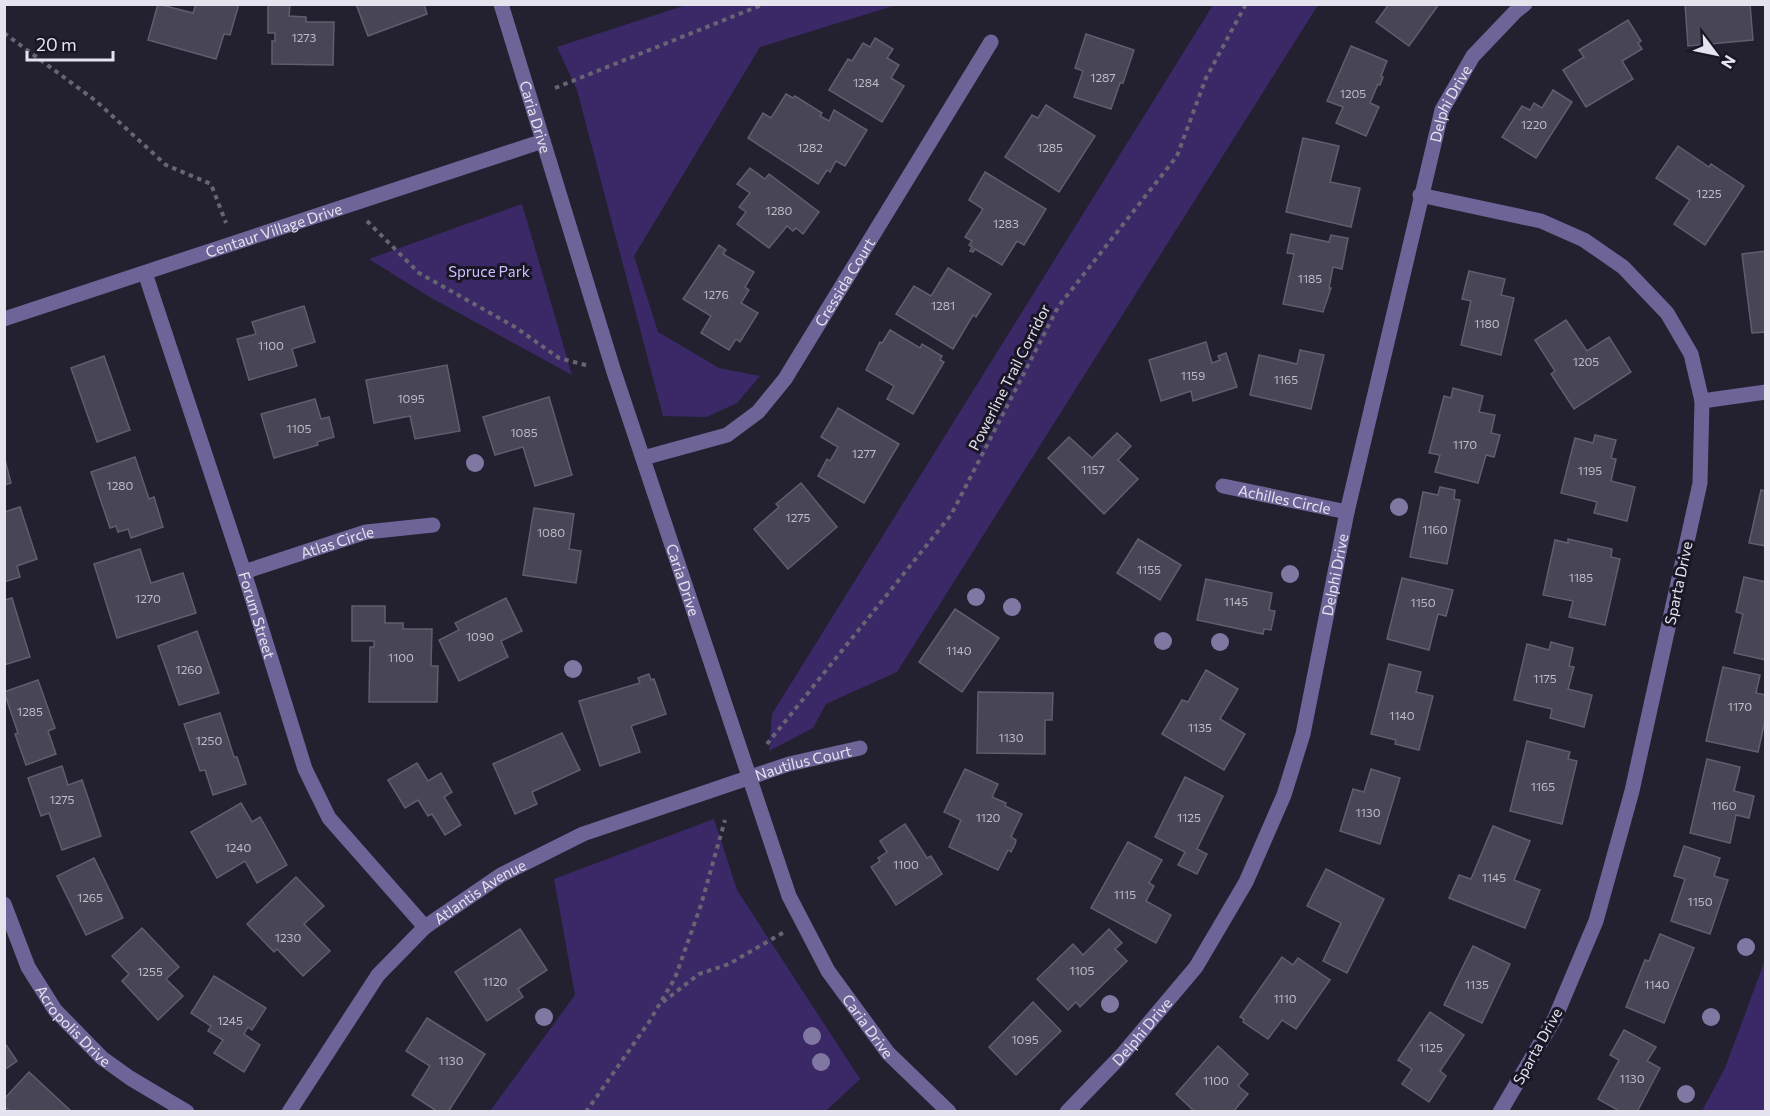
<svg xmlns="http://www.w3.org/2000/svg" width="1770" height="1116" font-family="Commissioner,sans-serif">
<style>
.green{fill:#3b2967}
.building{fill:#484557;stroke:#615d70;stroke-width:1.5}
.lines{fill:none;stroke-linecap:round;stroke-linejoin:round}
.path{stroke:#676573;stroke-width:4;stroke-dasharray:4.5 4.5;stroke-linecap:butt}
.minor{stroke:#6f6497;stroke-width:15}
.tree{fill:#8078a2}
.labels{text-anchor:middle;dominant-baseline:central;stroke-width:6;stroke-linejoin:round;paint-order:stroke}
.number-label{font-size:12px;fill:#bdbcc8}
.street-label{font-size:15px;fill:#e4e3ee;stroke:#1a1626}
.park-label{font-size:15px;fill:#ccc0ff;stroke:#1a1626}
</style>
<rect width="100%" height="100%" fill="#232030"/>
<g class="green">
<polygon points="686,5 896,5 760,47 634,256 658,332 719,368 760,376 737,403 707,417 663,416 577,90 557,47"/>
<polygon points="1213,5 1318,5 897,672 826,704 813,728 769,751 772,714"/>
<polygon points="522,204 572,375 428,296 369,259"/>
<polygon points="714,819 737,890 860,1079 826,1111 490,1111 575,995 554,879"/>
<polygon points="1765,960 1765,1111 1702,1111 1725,1068"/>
</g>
<g class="building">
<polygon points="158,4 193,13 196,4 239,4 230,35 224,34 216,59 148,40"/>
<polygon points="268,4 290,4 289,16 306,17 306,22 334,22 333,65 272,64 272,41 275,41 275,33 268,33"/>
<polygon points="356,4 424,4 427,14 368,36"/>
<polygon points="1389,4 1439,4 1409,46 1376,22"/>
<polygon points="1685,4 1750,4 1753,40 1688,46"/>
<polygon points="1628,20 1641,41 1638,43 1642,49 1622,61 1633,79 1586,107 1563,70 1584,57 1579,50"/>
<polygon points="1086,34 1134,50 1123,83 1120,83 1111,109 1074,97 1083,71 1075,68"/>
<polygon points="875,38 893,49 887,58 899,65 891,78 904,86 882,122 829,90 848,59 852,61 863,43 870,47"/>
<polygon points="1351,46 1387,61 1381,76 1383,77 1380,85 1378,84 1370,103 1379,107 1366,136 1336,123 1343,107 1327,101"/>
<polygon points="1553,90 1572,102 1536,158 1502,137 1522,106 1530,110 1534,103 1542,108"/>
<polygon points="786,94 793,98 795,96 822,113 820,116 829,121 834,110 867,130 845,166 836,161 830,172 827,170 818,184 748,138 763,113 771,118"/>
<polygon points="1046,105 1095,136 1059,192 1005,157 1032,115 1038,118"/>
<polygon points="1303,138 1339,146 1330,182 1360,188 1351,227 1286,212"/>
<polygon points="1678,146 1709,167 1711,164 1744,186 1705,245 1674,224 1690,200 1656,178"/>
<polygon points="750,168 765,179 769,174 819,212 803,234 796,228 793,231 787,226 769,248 737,224 746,212 739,207 750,193 737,184"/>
<polygon points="985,172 1046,209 1024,245 1017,241 1002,265 975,249 973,252 970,251 972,247 969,245 972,241 965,237 983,209 969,200"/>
<polygon points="1291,234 1329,242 1331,235 1348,238 1342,269 1333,267 1329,288 1331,288 1323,312 1283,304 1294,254 1287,253"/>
<polygon points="719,245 726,250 723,254 754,272 745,287 749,290 741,303 758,313 740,342 736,339 729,350 701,333 711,316 683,299"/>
<polygon points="1766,251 1766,332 1752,333 1742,254"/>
<polygon points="948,268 991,294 976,317 973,315 953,349 896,314 914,286 931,296"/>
<polygon points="1469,271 1505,279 1501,295 1514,298 1501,355 1461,345 1471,301 1462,299"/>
<polygon points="304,306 315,342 292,349 297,366 249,380 237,339 256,334 252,322"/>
<polygon points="1566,320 1587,351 1609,337 1631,372 1574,409 1551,374 1555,371 1535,340"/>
<polygon points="890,330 920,348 922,344 942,356 940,360 944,362 913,414 887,399 894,386 866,370 880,342 882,343"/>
<polygon points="1206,342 1212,363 1220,360 1218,356 1226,353 1237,387 1193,401 1191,391 1161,401 1149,360"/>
<polygon points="1300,350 1324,355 1311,409 1250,395 1259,355 1297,364"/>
<polygon points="104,356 130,430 97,442 71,368"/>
<polygon points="447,365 460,431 415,439 410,416 374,423 366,380"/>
<polygon points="1453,388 1483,396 1479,412 1495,415 1491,433 1500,435 1494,457 1486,455 1478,483 1435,472 1440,455 1429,453 1444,396 1451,398"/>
<polygon points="549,397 572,475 535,486 523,447 495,455 483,417"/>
<polygon points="315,399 321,419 329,417 334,437 317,442 318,445 274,458 261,414"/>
<polygon points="838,408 899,444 864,503 818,476 827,459 830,461 838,447 821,437"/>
<polygon points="1117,433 1131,446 1118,460 1138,479 1104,514 1048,458 1069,437 1092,458"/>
<polygon points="1595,435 1616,440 1611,458 1616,459 1611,481 1635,487 1627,521 1594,513 1597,502 1561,493 1575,438 1593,443"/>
<polygon points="4,456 11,483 4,485"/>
<polygon points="135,457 149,499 154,497 163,527 131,538 128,529 118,532 116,526 110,528 91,472"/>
<polygon points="801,483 837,527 788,569 754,529 779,507 776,504"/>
<polygon points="1440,487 1455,490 1454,499 1460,500 1447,564 1410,557 1423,492 1438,495"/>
<polygon points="1761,490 1766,491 1766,546 1749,543"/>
<polygon points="20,507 37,559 17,566 20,577 4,582 4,512"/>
<polygon points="534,508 574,514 569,549 581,551 576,583 523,575"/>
<polygon points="1138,539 1181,565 1160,600 1117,573"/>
<polygon points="1568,539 1612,549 1611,557 1620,559 1605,625 1569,617 1573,601 1543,595 1555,540 1568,543"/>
<polygon points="140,549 151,583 183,573 196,613 117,638 94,564"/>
<polygon points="1744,577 1766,582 1766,660 1734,653 1743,614 1736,612"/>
<polygon points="1402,578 1453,590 1446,616 1438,614 1429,650 1387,639"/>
<polygon points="1206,579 1272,593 1269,610 1275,611 1271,630 1264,629 1263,634 1197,620"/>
<polygon points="12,598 30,657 4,665 4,600"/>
<polygon points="506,598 522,631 501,641 508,657 459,681 439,640 459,630 455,623"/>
<polygon points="352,606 385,606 385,623 403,623 403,629 432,629 431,666 438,666 437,702 369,702 370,647 374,647 374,641 352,641"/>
<polygon points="955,609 999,638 962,692 919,662"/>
<polygon points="197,631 219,693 179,705 158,646"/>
<polygon points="1551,642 1573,648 1569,666 1574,667 1568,689 1592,695 1584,727 1550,718 1552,709 1514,700 1527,644 1549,650"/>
<polygon points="1389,664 1421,672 1416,692 1433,696 1419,750 1395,744 1396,740 1371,734"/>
<polygon points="1723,667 1760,675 1756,693 1766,695 1766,716 1758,752 1706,741"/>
<polygon points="1206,670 1238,689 1220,719 1245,734 1224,770 1162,734 1182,700 1188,702"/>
<polygon points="649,674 651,680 654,679 666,714 631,726 640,752 600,766 579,701 640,683 638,678"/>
<polygon points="38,680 55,728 48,731 56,754 26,765 15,734 18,733 4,692"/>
<polygon points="978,692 1053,693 1052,720 1045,720 1045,754 977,753"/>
<polygon points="220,713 234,757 237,757 246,784 213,795 205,770 200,771 184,724"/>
<polygon points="562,733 580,770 532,792 537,804 515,814 493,764"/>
<polygon points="1527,741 1570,752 1568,759 1577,761 1562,824 1510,811"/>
<polygon points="1707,759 1740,767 1734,791 1754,796 1749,818 1736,815 1730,843 1690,833"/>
<polygon points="417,763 428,781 441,773 452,792 444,797 461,825 445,835 432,814 428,816 418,800 405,808 388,780"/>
<polygon points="62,766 68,785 82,780 101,836 62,850 49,813 41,816 28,778"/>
<polygon points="965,769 998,784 992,797 1006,803 1005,806 1022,814 1011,837 1016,840 1015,844 1011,852 1008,850 998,870 949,847 961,820 944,812"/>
<polygon points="1371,769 1400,778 1380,844 1340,831 1353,789 1364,792"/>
<polygon points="1185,777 1223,796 1197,849 1207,854 1197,874 1178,865 1185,852 1155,837"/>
<polygon points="241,803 252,822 260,817 287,865 257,883 245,861 217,878 191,832"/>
<polygon points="905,824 927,858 931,856 942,874 896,905 871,867 880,861 878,858 887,852 880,841"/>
<polygon points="1493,826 1530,841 1514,880 1540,890 1525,928 1449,898 1459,875 1471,879"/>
<polygon points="1128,842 1162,860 1149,883 1154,886 1146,901 1171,915 1156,943 1091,908"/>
<polygon points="1684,846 1720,858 1714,876 1728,880 1710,934 1671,921 1685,879 1674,876"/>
<polygon points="94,858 123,918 86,935 57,876"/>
<polygon points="1326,869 1384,899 1347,973 1323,961 1341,923 1307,906"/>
<polygon points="296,877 324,906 304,924 330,951 303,976 277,949 274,952 247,924"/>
<polygon points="142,928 179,967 166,979 183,996 158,1020 122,981 129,974 112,956"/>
<polygon points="520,929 547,970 518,989 523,997 487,1021 455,972"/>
<polygon points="1109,929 1122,943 1115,949 1127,961 1080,1007 1076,1002 1068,1010 1037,979 1073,944 1083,955"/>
<polygon points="1660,934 1694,948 1664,1023 1626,1007 1645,960 1649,961"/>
<polygon points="1473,946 1510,964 1482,1023 1444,1005"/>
<polygon points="1282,957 1293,965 1298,958 1330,980 1296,1029 1282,1020 1268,1039 1243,1022 1244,1019 1240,1017"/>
<polygon points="214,976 266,1008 252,1030 248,1027 244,1034 260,1045 244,1072 214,1053 223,1040 208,1031 211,1026 191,1013"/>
<polygon points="1033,1002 1061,1031 1016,1075 989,1047"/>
<polygon points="1430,1012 1464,1035 1440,1071 1446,1076 1429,1102 1402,1084 1412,1069 1398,1060"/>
<polygon points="427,1018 485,1054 448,1112 438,1112 412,1095 430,1066 406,1051"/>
<polygon points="1624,1030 1656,1047 1647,1061 1660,1068 1637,1112 1621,1112 1598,1099 1619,1060 1610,1055"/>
<polygon points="4,1042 17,1061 4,1070"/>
<polygon points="1218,1046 1248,1074 1238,1086 1248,1094 1233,1112 1195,1112 1176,1094"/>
<polygon points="29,1072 72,1112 11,1112 4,1106 4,1099"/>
</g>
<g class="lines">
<g class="path">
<polyline points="4,33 96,101 166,165 211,184 226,223"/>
<polyline points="555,88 764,4"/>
<polyline points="367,221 419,273 515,327 559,358 589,366"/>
<polyline points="767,744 951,515 1058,307 1177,156 1206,78 1246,4"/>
<polyline points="663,1002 699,974 729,964 786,931"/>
<polyline points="586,1112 649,1022 675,978 701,905 725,820"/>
</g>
<g class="minor">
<path id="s1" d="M 501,4 L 614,372 L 789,896 L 828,971 L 888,1053 L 949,1112"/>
<polyline points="1420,195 1541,221 1584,240 1623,267 1667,313 1691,354 1702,401 1700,483 1632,791 1596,921 1555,1018 1500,1112"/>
<path id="s2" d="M 145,273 L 244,572 L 305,769 L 329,818 L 425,927"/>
<path id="s3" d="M 4,319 L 543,141"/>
<polyline points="1702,401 1766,392"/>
<path id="s4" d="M 643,458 L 727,435 L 758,412 L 785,379 L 991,42"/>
<path id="s5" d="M 1223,486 L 1347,512"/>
<path id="s6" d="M 244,572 L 366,532 L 433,525"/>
<path id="s7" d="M 4,904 L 28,967 L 55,1010 L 102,1058 L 130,1078 L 187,1112"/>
<path id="s8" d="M 289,1112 L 378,975 L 425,927 L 501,875 L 583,834 L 789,764 L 860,748"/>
<path id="s9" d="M 1067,1112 L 1121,1056 L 1196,967 L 1246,882 L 1284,795 L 1303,734 L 1347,512 L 1442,110 L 1473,56 L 1515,12 L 1525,4"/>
</g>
</g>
<g class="tree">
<circle cx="475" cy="463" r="9"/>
<circle cx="1399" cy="507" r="9"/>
<circle cx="1290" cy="574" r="9"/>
<circle cx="976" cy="597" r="9"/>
<circle cx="1012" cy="607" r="9"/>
<circle cx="1163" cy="641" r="9"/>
<circle cx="1220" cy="642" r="9"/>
<circle cx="573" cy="669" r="9"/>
<circle cx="1746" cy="947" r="9"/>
<circle cx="1110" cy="1004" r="9"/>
<circle cx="544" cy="1017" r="9"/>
<circle cx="1711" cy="1017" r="9"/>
<circle cx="812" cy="1036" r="9"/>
<circle cx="821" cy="1062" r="9"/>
<circle cx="1686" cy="1094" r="9"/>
</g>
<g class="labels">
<g class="number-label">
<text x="304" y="37">1273</text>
<text x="1103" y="77">1287</text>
<text x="866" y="82">1284</text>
<text x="1353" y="93">1205</text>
<text x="1534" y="124">1220</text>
<text x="810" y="147">1282</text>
<text x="1050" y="147">1285</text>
<text x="1709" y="193">1225</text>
<text x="779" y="210">1280</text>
<text x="1006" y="223">1283</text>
<text x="1310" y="278">1185</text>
<text x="716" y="294">1276</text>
<text x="943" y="305">1281</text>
<text x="1487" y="323">1180</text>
<text x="271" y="345">1100</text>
<text x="1586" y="361">1205</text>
<text x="1193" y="375">1159</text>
<text x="1286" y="379">1165</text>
<text x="411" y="398">1095</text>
<text x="299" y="428">1105</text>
<text x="524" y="432">1085</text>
<text x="1465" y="444">1170</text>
<text x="864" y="453">1277</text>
<text x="1093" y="469">1157</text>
<text x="1590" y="470">1195</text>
<text x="120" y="485">1280</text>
<text x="798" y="517">1275</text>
<text x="1435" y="529">1160</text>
<text x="551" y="532">1080</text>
<text x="1149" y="569">1155</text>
<text x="1581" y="577">1185</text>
<text x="148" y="598">1270</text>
<text x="1236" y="601">1145</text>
<text x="1423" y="602">1150</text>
<text x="480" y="636">1090</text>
<text x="959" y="650">1140</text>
<text x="401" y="657">1100</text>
<text x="189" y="669">1260</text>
<text x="1545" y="678">1175</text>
<text x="1740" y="706">1170</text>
<text x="30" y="711">1285</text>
<text x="1402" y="715">1140</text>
<text x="1200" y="727">1135</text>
<text x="1011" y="737">1130</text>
<text x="209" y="740">1250</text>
<text x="1543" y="786">1165</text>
<text x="62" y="799">1275</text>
<text x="1724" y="805">1160</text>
<text x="1368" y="812">1130</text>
<text x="988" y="817">1120</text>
<text x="1189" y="817">1125</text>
<text x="238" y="847">1240</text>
<text x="906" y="864">1100</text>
<text x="1494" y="877">1145</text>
<text x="1125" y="894">1115</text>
<text x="90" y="897">1265</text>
<text x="1700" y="901">1150</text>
<text x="288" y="937">1230</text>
<text x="1082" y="970">1105</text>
<text x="150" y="971">1255</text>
<text x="495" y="981">1120</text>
<text x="1477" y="984">1135</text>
<text x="1657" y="984">1140</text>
<text x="1285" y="998">1110</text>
<text x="230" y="1020">1245</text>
<text x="1025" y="1039">1095</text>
<text x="1431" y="1047">1125</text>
<text x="451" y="1060">1130</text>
<text x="1632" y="1078">1130</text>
<text x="1216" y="1080">1100</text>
</g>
<g class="street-label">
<text stroke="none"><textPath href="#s9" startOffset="1100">Delphi Drive</textPath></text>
<text stroke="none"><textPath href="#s1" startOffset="118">Caria Drive</textPath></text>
<text stroke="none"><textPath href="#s3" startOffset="284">Centaur Village Drive</textPath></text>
<text stroke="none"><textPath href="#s4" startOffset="282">Cressida Court</textPath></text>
<text transform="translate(1009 377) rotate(-63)">Powerline Trail Corridor</text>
<text stroke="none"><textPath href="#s5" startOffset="63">Achilles Circle</textPath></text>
<text stroke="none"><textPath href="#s6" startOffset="98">Atlas Circle</textPath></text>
<text stroke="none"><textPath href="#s9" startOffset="614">Delphi Drive</textPath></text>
<text stroke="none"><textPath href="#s1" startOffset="604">Caria Drive</textPath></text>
<text transform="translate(1678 583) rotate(-78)">Sparta Drive</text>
<text stroke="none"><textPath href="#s2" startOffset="360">Forum Street</textPath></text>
<text stroke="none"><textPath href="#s8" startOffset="646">Nautilus Court</textPath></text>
<text stroke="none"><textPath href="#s8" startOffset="296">Atlantis Avenue</textPath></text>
<text stroke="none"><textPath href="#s7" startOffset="142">Acropolis Drive</textPath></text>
<text stroke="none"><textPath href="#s1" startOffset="1090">Caria Drive</textPath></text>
<text stroke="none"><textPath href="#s9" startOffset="110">Delphi Drive</textPath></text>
<text transform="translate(1537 1046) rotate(-61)">Sparta Drive</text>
</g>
<g class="park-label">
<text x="489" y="271">Spruce Park</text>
</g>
</g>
<rect width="1770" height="1116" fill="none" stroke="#e4e3ee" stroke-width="12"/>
<g transform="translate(1716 54) rotate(122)" stroke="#1a1626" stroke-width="4.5" paint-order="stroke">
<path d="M0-4.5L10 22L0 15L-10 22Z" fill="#e4e3ee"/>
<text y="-9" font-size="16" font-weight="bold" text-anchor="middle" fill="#e4e3ee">N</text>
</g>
<path d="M27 51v9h86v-9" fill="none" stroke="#e4e3ee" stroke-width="3"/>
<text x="36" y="51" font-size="18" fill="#e4e3ee" stroke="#1a1626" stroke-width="4.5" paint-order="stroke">20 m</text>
</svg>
